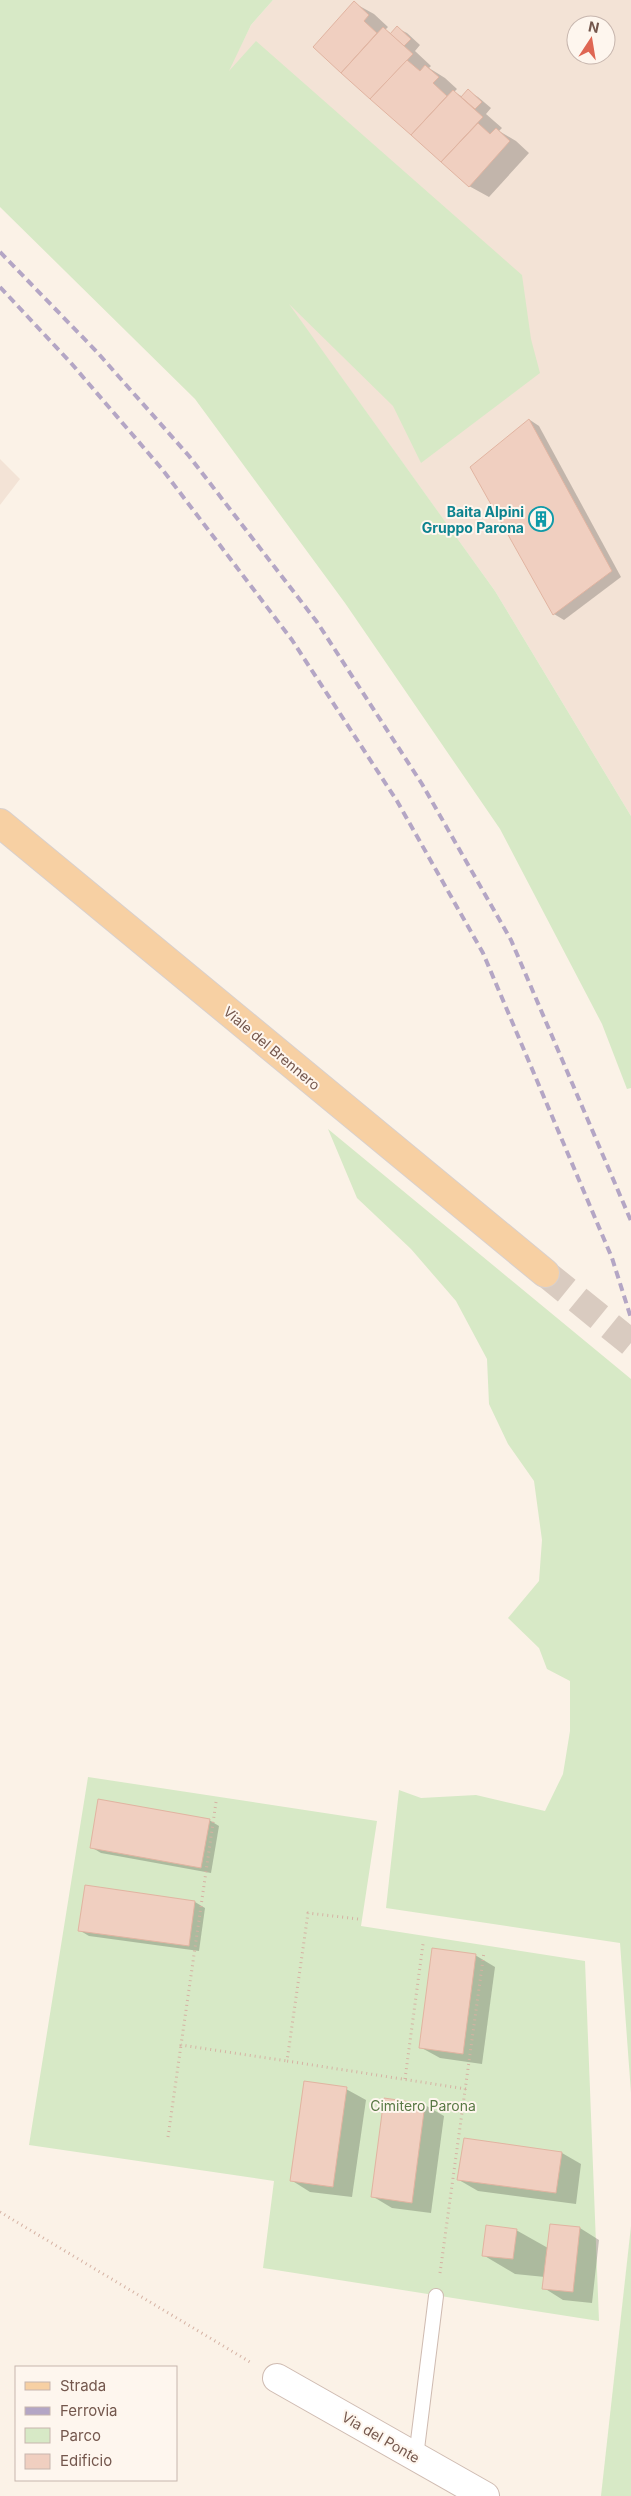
<svg xmlns="http://www.w3.org/2000/svg" width="631" height="2496" font-family="Inter,sans-serif">
<style>
.residential{fill:#f3e3d6;fill-rule:evenodd}
.green{fill:#d7e9c6}
.shadow{fill:#0003}
.building{fill:#f0cfc0;stroke:#e1b4a1}
.lines{fill:none;stroke-linecap:round;stroke-linejoin:round}
.primary-tunnel{stroke:#d9cbc0;stroke-width:28;stroke-dasharray:28 14;stroke-linecap:butt}
.lane-casing{stroke:#cfbbb1;stroke-width:16}
.street-casing{stroke:#cfbbb1;stroke-width:30}
.primary-casing{stroke:#d8d0cd;stroke-width:30}
.path{stroke:#d5b2a3;stroke-width:3;stroke-dasharray:1 4;stroke-linecap:butt}
.lane{stroke:#fff;stroke-width:14}
.street{stroke:#fff;stroke-width:28}
.primary{stroke:#f7d0a3;stroke-width:28}
.rail{stroke:#b4a6c5;stroke-width:4;stroke-dasharray:8 5;stroke-linecap:butt}
.labels{text-anchor:middle;dominant-baseline:central;stroke-width:4;stroke-linejoin:round;paint-order:stroke}
.culture-label{font-size:14px;font-weight:bold;fill:#0d838f;stroke:#fef6ee;text-anchor:end}
.street-label{font-size:14px;fill:#74574d;stroke:#fef6ee}
.park-label{font-size:14px;fill:#597945;stroke:#fef6ee}
</style>
<rect width="100%" height="100%" fill="#fbf2e7"/>
<g class="residential">
<path d="M 273,0 L 631,0 L 631,816 L 495,591 L 184,159 L 251,25 ZM 576,25 L 606,25 L 606,55 L 576,55 Z"/>
<polygon points="0,459 20,479 0,505"/>
</g>
<g class="green">
<polygon points="0,0 273,0 251,25 229,71 256,41 522,275 531,339 540,373 421,463 393,406 289,304 495,591 631,816 631,1088 627,1089 602,1024 500,829 345,603 195,399 0,207"/>
<polygon points="328,1129 631,1379 631,2093 620,1943 386,1908 399,1790 421,1798 476,1795 545,1811 563,1774 570,1731 570,1681 547,1669 539,1648 508,1618 539,1581 542,1540 534,1481 508,1444 489,1404 487,1359 456,1301 411,1249 357,1198"/>
<polygon points="88,1777 377,1821 361,1926 585,1961 599,2321 263,2268 274,2181 29,2145"/>
<polygon points="631,2226 631,2496 601,2496"/>
</g>
<g class="shadow">
<polygon points="354,3 374,14 388,27 385,30 392,34 397,28 407,33 420,45 415,51 431,66 429,68 445,78 457,89 454,92 463,97 468,91 478,97 491,108 486,114 502,128 499,131 516,141 529,153 489,197 469,186 315,47"/>
<polygon points="530,420 539,426 621,577 564,620 554,614"/>
<polygon points="209,1820 219,1826 211,1873 101,1853 91,1847"/>
<polygon points="86,1887 195,1902 205,1908 199,1951 89,1936 79,1930"/>
<polygon points="475,1955 495,1967 482,2064 440,2058 420,2047"/>
<polygon points="346,2089 366,2100 352,2197 310,2192 291,2180"/>
<polygon points="385,2099 425,2105 444,2116 431,2213 392,2208 372,2196"/>
<polygon points="562,2153 581,2164 576,2204 478,2191 459,2180"/>
<polygon points="580,2228 599,2240 592,2303 563,2300 544,2288 545,2277 515,2274 483,2255 516,2230 548,2248"/>
</g>
<g class="building">
<polygon points="354,1 369,15 364,21 377,33 341,73 313,47"/>
<polygon points="397,26 411,39 404,46 390,34"/>
<polygon points="383,27 413,54 370,99 341,73"/>
<polygon points="407,60 420,71 425,65 439,77 433,83 447,96 411,135 370,99"/>
<polygon points="468,89 482,102 475,109 461,97"/>
<polygon points="453,90 483,117 441,162 411,135"/>
<polygon points="478,123 490,134 496,128 510,141 469,187 441,162"/>
<polygon points="529,419 612,571 553,615 470,467"/>
<polygon points="98,1799 210,1819 201,1868 90,1848"/>
<polygon points="85,1885 195,1901 189,1946 78,1931"/>
<polygon points="432,1948 476,1954 463,2054 419,2048"/>
<polygon points="304,2081 347,2087 333,2187 290,2181"/>
<polygon points="384,2098 425,2104 412,2203 371,2197"/>
<polygon points="464,2138 562,2152 556,2193 457,2180"/>
<polygon points="550,2224 580,2227 573,2292 542,2289"/>
<polygon points="486,2225 517,2229 513,2259 482,2256"/>
</g>
<g class="lines">
<polyline class="primary-tunnel" points="545,1273 631,1343"/>
<defs>
<polyline id="lane" points="416,2457 436,2296"/>
<polyline id="street" points="277,2378 485,2496"/>
<polyline id="primary" points="0,823 545,1273"/>
</defs>
<use href="#lane" class="lane-casing"/>
<use href="#street" class="street-casing"/>
<use href="#primary" class="primary-casing"/>
<g class="path">
<polyline points="216,1802 181,2045 287,2061"/>
<polyline points="358,1919 308,1913 287,2061 466,2089"/>
<polyline points="405,2079 423,1944"/>
<polyline points="168,2137 181,2045"/>
<polyline points="0,2212 250,2362"/>
<polyline points="440,2273 484,1952"/>
</g>
<use href="#lane" class="lane"/>
<use href="#street" class="street"/>
<use href="#primary" class="primary"/>
<g class="rail">
<polyline points="0,252 97,352 189,456 317,622 422,784 511,940 631,1221"/>
<polyline points="0,287 71,363 162,469 292,640 397,801 483,953 612,1258 631,1318"/>
</g>
</g>
<defs>
<symbol id="building-ring" viewBox="-11 -11 22 22"><circle r="9.5" fill="#fef6ee" stroke="#0f9aa8" stroke-width="1.5"/><path d="M-4-6H4V6H1V3H-1V6H-4ZM-2.5-4.3h1.7v1.8h-1.7ZM.8-4.3h1.7v1.8H.8ZM-2.5-1h1.7V.8h-1.7ZM.8-1h1.7V.8H.8Z" fill="#0f9aa8"/></symbol>
</defs>
<g fill-rule="evenodd">
<use href="#building-ring" x="527" y="505" width="28" height="28"/>
</g>
<g class="labels">
<g class="culture-label">
<text x="524" y="511">Baita Alpini<tspan x="524" dy="16">Gruppo Parona</tspan></text>
</g>
<g class="street-label">
<text transform="translate(272 1048) rotate(40)">Viale del Brennero</text>
<text transform="translate(381 2437) rotate(30)">Via del Ponte</text>
</g>
<g class="park-label">
<text x="423" y="2105">Cimitero Parona</text>
</g>
</g>
<rect x="15" y="2366" width="162" height="115" fill="#fef6ee" stroke="#c7b6ae"/>
<rect x="25" y="2382" width="25" height="8" fill="#f7d0a3" stroke="#c7b6ae"/>
<text x="60" y="2391" font-size="15" fill="#74574d">Strada</text>
<rect x="25" y="2407" width="25" height="8" fill="#b4a6c5" stroke="#c7b6ae"/>
<text x="60" y="2416" font-size="15" fill="#74574d">Ferrovia</text>
<rect x="25" y="2428" width="25" height="15" fill="#d7e9c6" stroke="#c7b6ae"/>
<text x="60" y="2441" font-size="15" fill="#74574d">Parco</text>
<rect x="25" y="2454" width="25" height="15" fill="#f0cfc0" stroke="#c7b6ae"/>
<text x="60" y="2466" font-size="15" fill="#74574d">Edificio</text>
<g transform="translate(591 40) rotate(12)"><circle r="24" fill="#fef6ee" stroke="#c7b6ae"/>
<path d="M0-4L9 19L0 12L-9 19Z" fill="#df6653"/>
<text y="-8" font-size="14" font-weight="bold" text-anchor="middle" fill="#74574d">N</text>
</g>
</svg>
